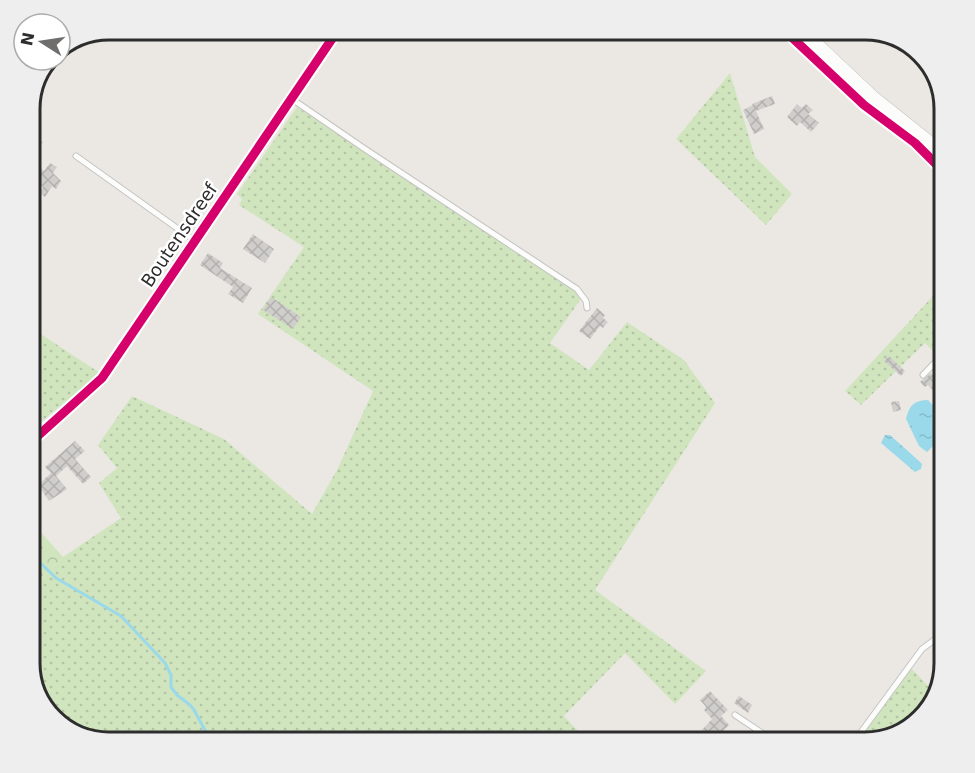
<svg xmlns="http://www.w3.org/2000/svg" width="975" height="773" font-family="'DejaVu Sans',sans-serif">
<style>
.grass{fill:url(#grass-dots)}
.forest{fill:url(#forest-crowns)}
.water{fill:url(#water-ripples)}
.lines{fill:none;stroke-linecap:round;stroke-linejoin:round}
.stream{stroke:#9ad9ea;stroke-width:3}
.building{fill:url(#building-cross-hatch)}
.lane-casing{stroke:#c5c4c4;stroke-width:7}
.street-casing{stroke:#c5c4c4;stroke-width:12}
.secondary-casing{stroke:#c5c4c4;stroke-width:16}
.lane{stroke:#fcfcfb;stroke-width:5}
.street{stroke:#fcfcfb;stroke-width:10}
.secondary{stroke:#fcfcfb;stroke-width:15}
.cycleway-casing{stroke:#fff;stroke-width:13}
.cycleway{stroke:#d6006c;stroke-width:9}
.labels{text-anchor:middle;dominant-baseline:central;stroke-width:5;stroke-linejoin:round;paint-order:stroke}
.street-label{font-size:18px;fill:#2d2d2d;stroke:#fff}
.rim{fill:none;stroke:#2d2d2d;stroke-width:3}
</style>
<defs>
<pattern id="grass-dots" width="8" height="8" patternUnits="userSpaceOnUse" patternTransform="scale(1.5)"><rect width="8" height="8" fill="#d0e5be"/><path d="M2 2h.1M6 6h.1" fill="none" stroke="#b3c5a4" stroke-width="1.8" stroke-linecap="round"/></pattern>
<pattern id="forest-crowns" width="20" height="18" patternUnits="userSpaceOnUse" patternTransform="scale(1.5)"><rect width="20" height="18" fill="#d0e5be"/><path d="M2 6a3 3 0 1 1 6 0M12 15a3 3 0 1 1 6 0" fill="none" stroke="#b3c5a4"/></pattern>
<pattern id="water-ripples" width="26" height="14" patternUnits="userSpaceOnUse" patternTransform="scale(1.5)"><rect width="26" height="14" fill="#9ad9ea"/><path d="M2 4q2-2 4 0t4 0M15 11q2-2 4 0t4 0" fill="none" stroke="#85bbc9"/></pattern>
<pattern id="building-cross-hatch" width="8" height="8" patternUnits="userSpaceOnUse" patternTransform="scale(1.5)"><rect width="8" height="8" fill="#d0cecb"/><path d="M0 0l8 8M0 8l8-8" fill="none" stroke="#b3b1af"/></pattern>
</defs>
<rect width="100%" height="100%" fill="#ebe8e4"/>
<g class="grass">
<polygon points="730,73 755,157 792,194 766,225 676,139"/>
<polygon points="297,107 432,197 577,289 583,296 550,343 589,370 627,322 684,360 715,403 595,590 706,671 675,704 625,653 564,716 578,731 597,743 109,743 57,723 30,668 30,591 63,557 121,518 99,483 117,468 98,445 132,396 224,439 312,514 337,470 373,391 258,314 304,247 239,205 242,199 237,194"/>
<polygon points="30,219 42,227 30,246"/>
<polygon points="945,283 945,364 925,343 861,405 845,391"/>
<polygon points="30,327 100,373 30,431"/>
<polygon points="909,666 934,692 925,716 865,743 853,743"/>
</g>
<polygon class="forest" points="30,520 63,557 30,591"/>
<g class="water">
<path d="M 928,400 L 939,412 L 945,413 L 945,434 L 927,452 L 919,446 L 906,419 C 909,406 914,400 928,400 Z"/>
<polygon points="885,435 890,435 919,461 922,464 921,469 915,472 881,443"/>
</g>
<g class="lines">
<polyline class="stream" points="30,553 56,578 121,616 165,663 171,675 171,687 177,695 190,705 194,710 212,743"/>
</g>
<g class="building">
<polygon points="772,96 775,104 756,111 764,129 754,134 743,110 753,105 752,104"/>
<polygon points="797,104 802,108 806,104 813,110 808,114 819,123 811,132 800,122 797,126 787,117"/>
<polygon points="30,138 35,141 37,138 43,142 30,161 44,171 50,163 57,167 53,173 61,181 56,189 52,186 45,197 39,193 43,187 30,176"/>
<polygon points="253,234 274,249 265,263 243,249"/>
<polygon points="208,253 223,263 220,268 252,288 243,303 228,294 233,287 200,265"/>
<polygon points="271,297 301,317 293,329 263,310"/>
<polygon points="597,308 605,315 603,318 608,322 603,328 600,326 590,339 579,331"/>
<polygon points="889,356 905,371 901,376 884,361"/>
<polygon points="931,373 942,387 935,393 928,385 925,387 920,382"/>
<polygon points="899,401 901,410 893,412 891,402"/>
<polygon points="75,441 85,451 75,459 91,477 83,484 67,466 56,476 67,489 49,501 38,485 51,473 45,467"/>
<polygon points="710,691 728,710 721,716 729,725 716,738 722,743 690,743 712,719 704,710 706,707 700,700"/>
<polygon points="739,696 752,705 748,713 734,703"/>
</g>
<g class="lines">
<defs>
<g id="lane">
<polyline points="292,99 362,147 577,289 586,301 587,308"/>
<polyline points="76,156 195,241"/>
<polyline points="923,375 945,352"/>
<polyline points="735,715 777,743"/>
<polyline points="853,743 922,649 945,632"/>
</g>
<polyline id="street" points="30,443 102,378 338,30"/>
<polyline id="secondary" points="800,30 871,97 945,156"/>
</defs>
<use href="#lane" class="lane-casing"/>
<use href="#street" class="street-casing"/>
<use href="#secondary" class="secondary-casing"/>
<use href="#lane" class="lane"/>
<use href="#street" class="street"/>
<use href="#secondary" class="secondary"/>
<defs>
<g id="cycleway">
<polyline points="784,30 864,105 915,143 936,164"/>
<polyline points="30,443 102,378 338,30"/>
</g>
</defs>
<use href="#cycleway" class="cycleway-casing"/>
<use href="#cycleway" class="cycleway"/>
</g>
<g class="labels">
<g class="street-label">
<text transform="translate(179 235) rotate(-56)">Boutensdreef</text>
</g>
</g>
<path d="M0 0H975V773H0ZM109 40H865A69 69 0 0 1 934 109V663A69 69 0 0 1 865 732H109A69 69 0 0 1 40 663V109A69 69 0 0 1 109 40Z" fill="#eee" fill-rule="evenodd"/>
<path class="rim" d="M109 40H865A69 69 0 0 1 934 109V663A69 69 0 0 1 865 732H109A69 69 0 0 1 40 663V109A69 69 0 0 1 109 40Z"/>
<g transform="translate(42 42) rotate(282)"><circle r="28" fill="#ffffff" stroke="#ababab" stroke-width="1.5"/>
<path d="M0-4.5L10 22L0 15L-10 22Z" fill="#706e6d"/>
<text y="-9" font-size="16" font-weight="bold" text-anchor="middle" fill="#2d2d2d">N</text>
</g>
</svg>
